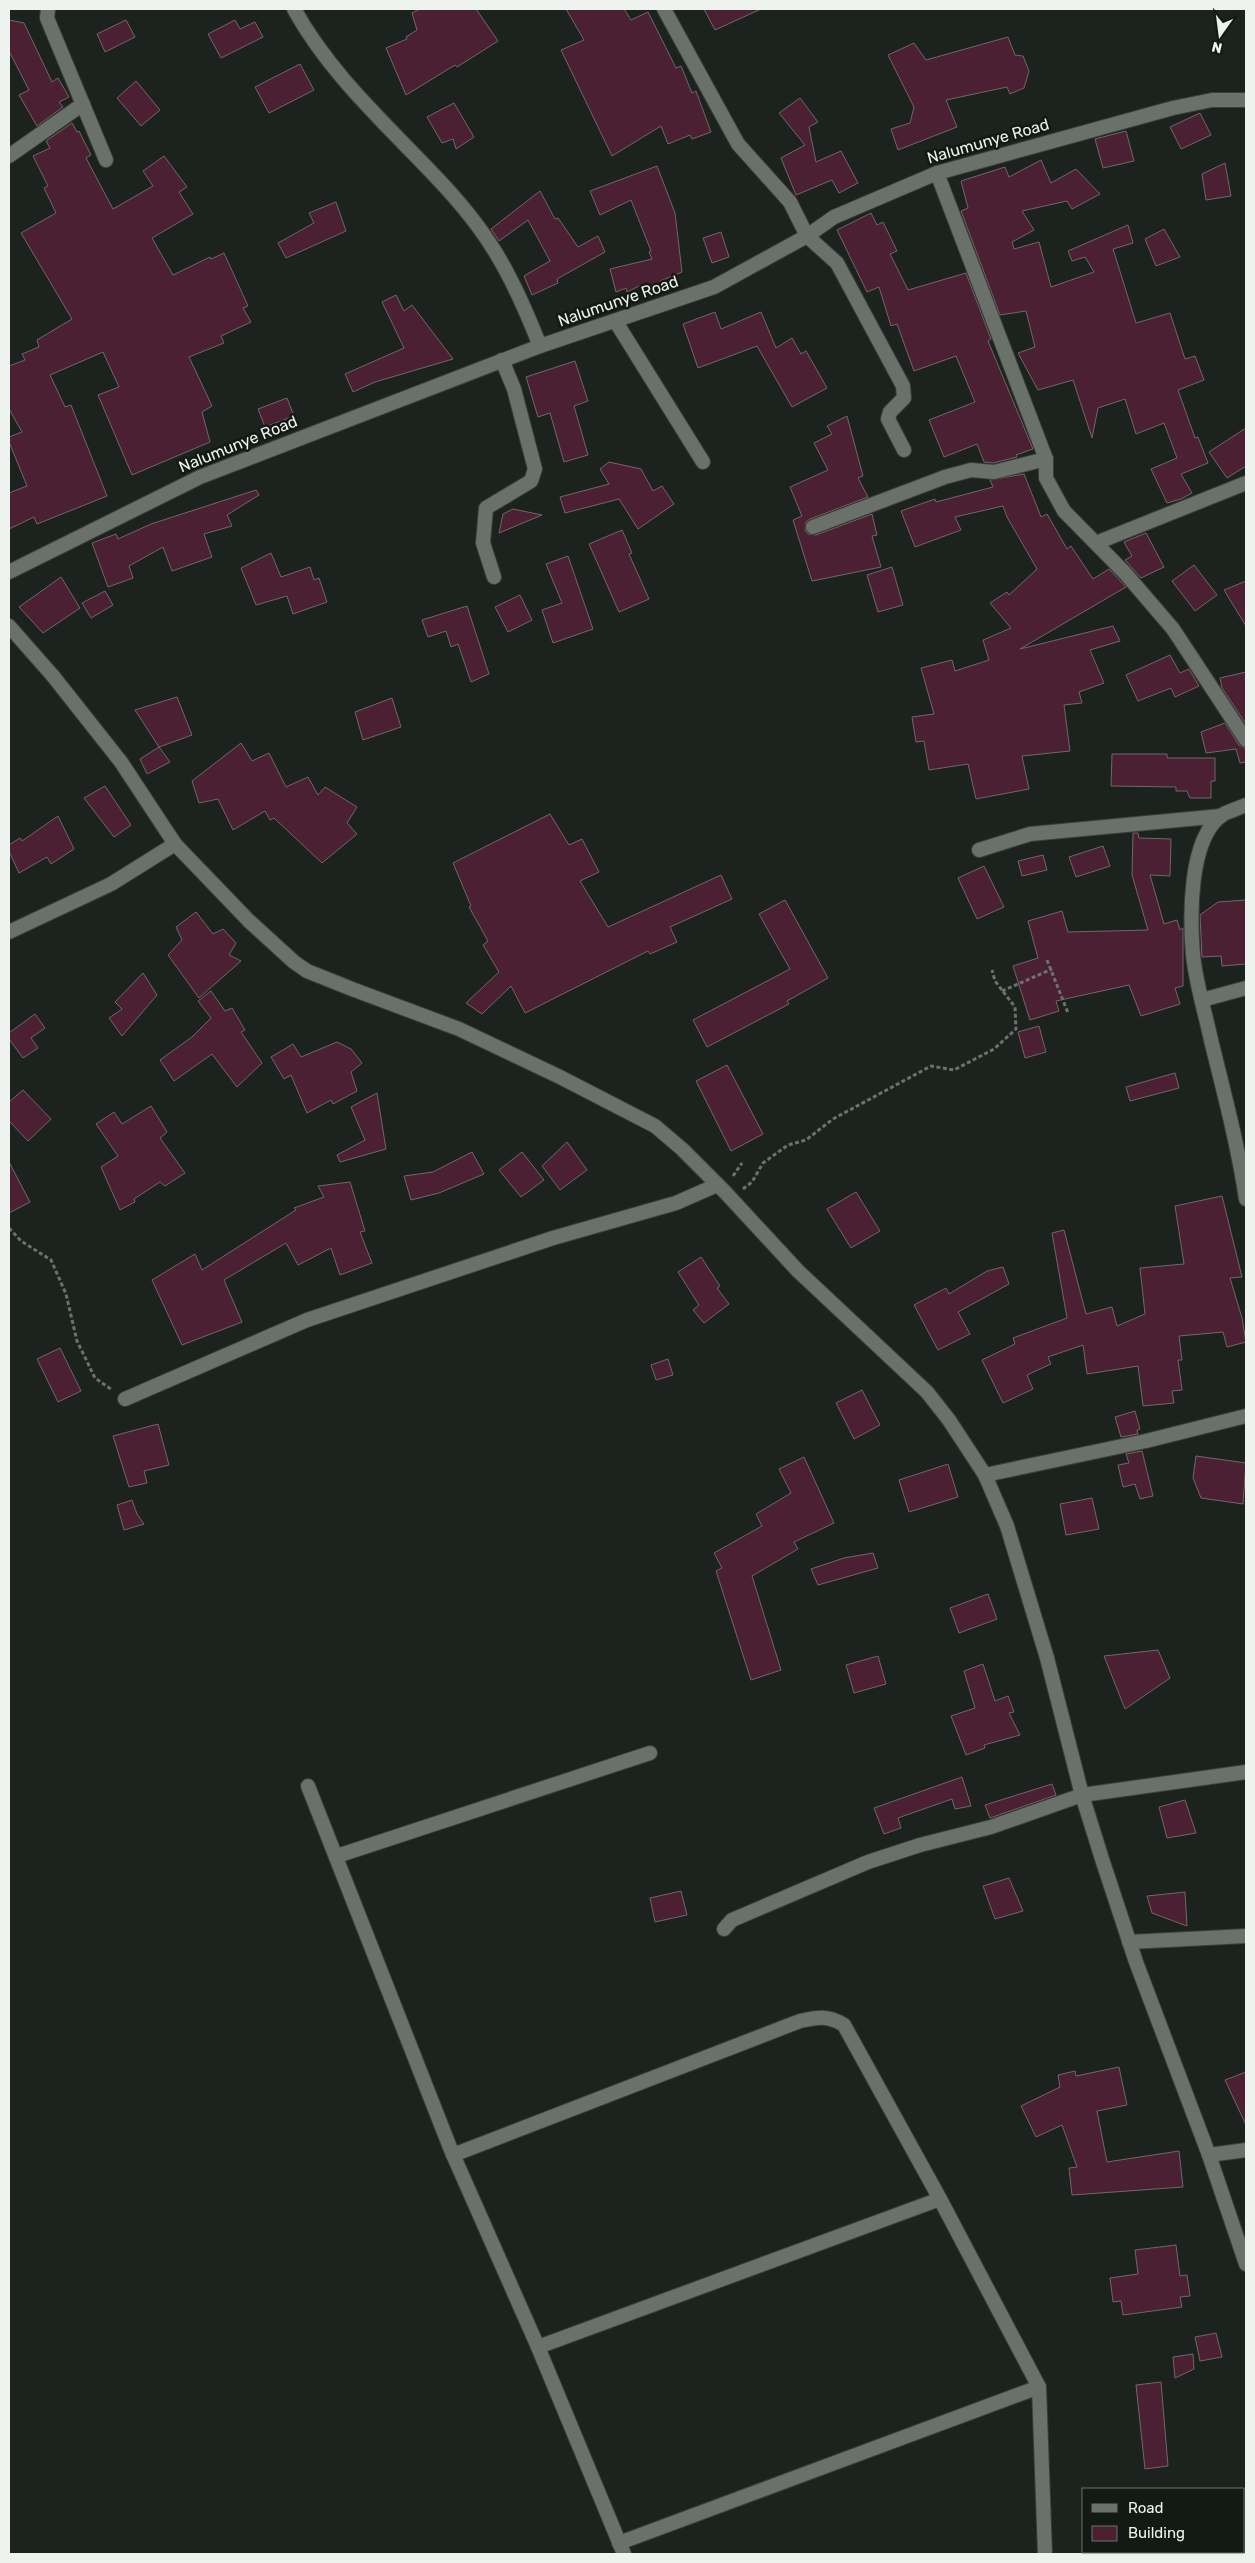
<svg xmlns="http://www.w3.org/2000/svg" width="1255" height="2563" font-family="Rubik,sans-serif">
<style>
.building{fill:#4c2033;stroke:#71676a}
.lines{fill:none;stroke-linecap:round;stroke-linejoin:round}
.minor-casing{stroke:#3a3f3a;stroke-width:16}
.tertiary-casing{stroke:#3a3f3a;stroke-width:16}
.path{stroke:#6c716d;stroke-width:3;stroke-dasharray:4 2.5;stroke-linecap:butt}
.minor{stroke:#6a716b;stroke-width:14}
.tertiary{stroke:#6a716b;stroke-width:14}
.labels{text-anchor:middle;dominant-baseline:central;stroke-width:5;stroke-linejoin:round;paint-order:stroke}
.street-label{font-size:16px;fill:#eff3ef;stroke:#131914}
</style>
<rect width="100%" height="100%" fill="#1c221d"/>
<g class="building">
<polygon points="420,9 476,9 498,41 457,67 455,65 406,95 386,48 407,39 406,37 417,30 412,13"/>
<polygon points="566,9 624,9 631,20 648,12 676,68 681,66 692,93 696,91 711,132 692,139 690,135 668,144 661,126 612,156 561,50 584,40"/>
<polygon points="704,9 761,9 715,30"/>
<polygon points="9,20 24,23 52,82 58,78 69,97 59,102 63,107 37,126 19,95 29,90 9,51"/>
<polygon points="126,20 135,37 105,52 97,34"/>
<polygon points="235,20 240,29 255,22 263,37 221,58 208,34"/>
<polygon points="1008,37 1015,55 1023,56 1029,71 1024,88 1010,94 1007,87 946,100 957,127 898,150 891,129 910,123 914,107 888,55 914,43 926,60"/>
<polygon points="300,64 314,90 269,113 255,87"/>
<polygon points="136,81 160,110 141,126 117,98"/>
<polygon points="800,98 818,122 809,127 816,162 841,151 858,183 839,193 832,180 796,195 781,158 805,145 779,113"/>
<polygon points="454,103 474,137 456,149 453,139 442,143 427,117"/>
<polygon points="1200,113 1211,135 1181,149 1170,127"/>
<polygon points="72,123 77,132 79,131 91,155 86,158 113,209 153,186 143,171 164,156 187,187 179,192 193,214 152,238 173,275 210,257 211,259 224,253 248,306 243,308 251,322 221,336 224,343 189,357 212,406 202,412 210,442 132,475 98,395 119,387 103,352 50,375 65,407 71,405 107,496 37,524 34,517 9,529 9,493 27,486 9,442 9,437 22,432 9,409 9,366 25,360 22,354 39,347 37,340 72,319 21,233 56,213 44,188 48,186 33,156 50,148 46,141"/>
<polygon points="1126,131 1134,161 1103,168 1095,139"/>
<polygon points="1041,160 1051,183 1076,169 1100,194 1072,209 1067,201 1022,211 1034,230 1012,242 1014,249 1039,242 1051,287 1094,272 1085,257 1072,261 1068,251 1128,225 1133,243 1113,249 1136,323 1170,313 1185,359 1195,356 1204,380 1178,390 1195,438 1198,437 1208,463 1181,474 1192,493 1181,499 1167,503 1151,469 1177,458 1164,423 1136,434 1125,399 1098,408 1092,438 1073,380 1038,390 1018,353 1035,347 1026,311 1000,315 961,211 968,208 961,181 1005,167 1009,177"/>
<polygon points="1225,163 1231,196 1206,200 1202,174"/>
<polygon points="657,166 675,213 682,272 660,281 662,284 642,290 641,285 627,292 626,288 616,292 610,269 652,259 649,252 651,251 631,200 600,215 590,191"/>
<polygon points="540,191 555,219 558,218 578,247 598,236 605,252 557,279 558,283 532,295 524,276 550,261 528,220 499,241 491,229"/>
<polygon points="336,202 346,231 286,258 278,243 314,223 309,213"/>
<polygon points="871,213 877,225 883,222 897,251 890,254 908,290 966,273 991,339 988,341 1033,449 1016,455 1017,457 993,463 984,462 977,444 944,457 929,420 975,402 956,356 914,371 897,324 891,326 879,287 867,292 837,230"/>
<polygon points="1164,229 1180,257 1156,266 1145,239"/>
<polygon points="721,232 729,257 712,263 703,238"/>
<polygon points="396,295 404,311 412,305 453,359 375,382 353,392 345,374 404,348 382,302"/>
<polygon points="715,312 721,329 761,312 776,348 792,338 801,354 806,351 827,388 792,407 757,346 698,368 683,324"/>
<polygon points="575,361 588,401 574,406 588,455 564,462 550,413 538,417 526,377"/>
<polygon points="287,398 294,416 265,427 258,409"/>
<polygon points="847,416 863,476 858,478 868,497 810,519 806,522 805,530 808,534 816,535 872,514 877,535 872,536 881,567 812,581 793,520 802,516 790,487 828,470 814,443 832,434 827,426"/>
<polygon points="1246,428 1246,466 1227,478 1209,452"/>
<polygon points="609,462 641,469 653,491 662,486 674,504 638,529 619,499 565,513 560,497 609,484 600,469"/>
<polygon points="1024,474 1041,517 1047,514 1067,549 1071,546 1093,579 1109,569 1126,587 1020,649 1113,626 1120,641 1090,650 1104,683 1079,692 1082,703 1064,705 1070,751 1022,756 1029,789 976,799 968,764 929,770 924,741 916,742 912,717 934,714 921,668 952,660 955,671 989,660 983,640 1011,628 990,603 1007,592 1009,595 1037,569 1007,517 1003,506 955,517 961,530 915,547 901,511 935,499 936,502 993,487 990,480"/>
<polygon points="256,490 259,495 227,515 232,526 204,534 212,557 172,571 163,547 129,566 133,578 108,587 92,543 116,534 118,539 151,524"/>
<polygon points="513,509 542,515 499,533 503,514"/>
<polygon points="622,530 632,553 629,554 649,599 619,612 589,544"/>
<polygon points="1146,533 1164,567 1141,578 1125,560 1132,556 1124,542"/>
<polygon points="271,553 281,577 310,567 314,580 319,578 327,602 293,614 287,596 256,605 241,568"/>
<polygon points="568,556 593,629 553,643 542,610 562,603 546,564"/>
<polygon points="1194,565 1217,595 1195,611 1172,581"/>
<polygon points="892,567 903,605 878,612 867,575"/>
<polygon points="61,577 80,608 43,633 19,607"/>
<polygon points="1246,581 1246,626 1224,590"/>
<polygon points="105,591 113,605 91,618 82,603"/>
<polygon points="520,595 532,620 508,632 495,607"/>
<polygon points="467,606 489,674 471,682 458,644 451,647 446,631 428,637 422,620"/>
<polygon points="1170,655 1180,673 1189,669 1199,686 1175,697 1171,688 1138,701 1126,675"/>
<polygon points="1246,672 1246,724 1222,688 1220,678"/>
<polygon points="177,697 192,735 159,747 135,710"/>
<polygon points="392,698 401,727 363,740 355,712"/>
<polygon points="1225,723 1239,745 1246,749 1246,762 1240,763 1236,749 1206,753 1201,732"/>
<polygon points="241,743 252,761 269,753 286,787 308,777 318,795 325,787 357,807 347,823 357,834 322,863 274,818 270,820 265,811 233,830 218,799 199,803 192,781"/>
<polygon points="159,747 170,762 147,774 140,759"/>
<polygon points="1112,754 1167,754 1167,758 1215,758 1215,781 1211,781 1211,798 1190,798 1187,791 1176,791 1176,787 1111,786"/>
<polygon points="105,786 131,825 114,837 84,798"/>
<polygon points="550,814 569,845 582,839 599,872 580,881 608,927 721,875 732,899 670,927 677,942 650,954 648,951 525,1013 511,986 482,1014 466,1003 499,972 483,945 488,941 469,907 471,906 453,863"/>
<polygon points="58,816 74,849 51,864 47,857 19,873 9,851 9,845 20,838 22,841"/>
<polygon points="1133,833 1138,833 1139,838 1171,839 1170,876 1150,875 1164,924 1177,920 1180,930 1183,928 1183,986 1175,988 1180,1004 1141,1016 1129,985 1056,1001 1059,1011 1030,1020 1013,966 1038,958 1028,921 1062,911 1068,932 1148,930 1132,875"/>
<polygon points="1103,846 1110,866 1076,877 1069,857"/>
<polygon points="1043,855 1047,870 1022,876 1018,861"/>
<polygon points="984,866 1004,907 977,919 958,878"/>
<polygon points="785,900 828,978 787,1001 789,1004 707,1047 693,1020 790,969 759,914"/>
<polygon points="1246,900 1246,964 1222,966 1221,956 1202,957 1200,915 1218,902"/>
<polygon points="196,912 213,934 223,929 236,943 229,955 241,961 199,998 168,955 182,940 176,927"/>
<polygon points="143,973 157,995 122,1036 109,1018 122,1009 115,1002"/>
<polygon points="211,991 225,1011 232,1008 245,1030 241,1032 262,1063 237,1087 212,1054 174,1081 160,1060 192,1037 211,1018 198,1001"/>
<polygon points="35,1014 45,1028 31,1038 38,1048 23,1058 9,1039 9,1033"/>
<polygon points="1039,1026 1046,1052 1025,1058 1018,1032"/>
<polygon points="337,1042 351,1049 362,1063 351,1072 357,1091 333,1104 331,1100 307,1113 291,1075 284,1079 271,1057 293,1044 301,1057"/>
<polygon points="727,1065 763,1134 731,1151 696,1081"/>
<polygon points="1175,1073 1179,1088 1130,1101 1126,1087"/>
<polygon points="23,1090 51,1119 28,1141 9,1121 9,1102"/>
<polygon points="377,1093 386,1149 340,1162 337,1155 365,1140 351,1107"/>
<polygon points="151,1106 167,1132 160,1138 185,1173 165,1186 160,1182 134,1199 135,1202 120,1210 101,1167 118,1156 96,1124 114,1112 122,1124"/>
<polygon points="567,1142 587,1170 560,1190 542,1166"/>
<polygon points="472,1152 484,1174 439,1193 411,1200 404,1176 433,1172"/>
<polygon points="522,1152 544,1180 521,1197 499,1170"/>
<polygon points="9,1162 30,1202 9,1213"/>
<polygon points="350,1182 365,1231 360,1232 372,1263 340,1275 331,1248 298,1265 286,1243 224,1280 242,1322 182,1345 152,1280 195,1254 202,1270 296,1210 294,1208 324,1197 318,1186"/>
<polygon points="856,1192 880,1231 851,1248 827,1209"/>
<polygon points="1222,1196 1242,1277 1230,1278 1242,1318 1246,1342 1227,1347 1223,1332 1179,1336 1182,1360 1178,1360 1182,1390 1172,1391 1174,1403 1143,1406 1138,1366 1087,1374 1083,1345 1048,1357 1051,1364 1027,1375 1033,1389 1003,1403 982,1360 1015,1344 1013,1338 1067,1318 1052,1233 1064,1230 1086,1314 1112,1307 1117,1326 1145,1314 1140,1268 1184,1264 1175,1206"/>
<polygon points="701,1257 720,1286 717,1288 729,1304 704,1323 693,1310 699,1305 678,1272"/>
<polygon points="1003,1267 1009,1284 958,1312 970,1334 938,1350 914,1305 946,1288 949,1294 987,1271"/>
<polygon points="60,1348 81,1391 58,1402 37,1359"/>
<polygon points="668,1359 673,1375 656,1380 651,1365"/>
<polygon points="862,1390 880,1425 854,1439 836,1403"/>
<polygon points="1135,1411 1140,1429 1137,1430 1138,1434 1121,1437 1115,1417"/>
<polygon points="158,1424 169,1465 144,1471 147,1483 129,1487 113,1436"/>
<polygon points="1142,1451 1153,1496 1140,1499 1135,1484 1123,1487 1118,1465 1129,1463 1126,1454"/>
<polygon points="1196,1456 1246,1463 1243,1504 1201,1498 1193,1478"/>
<polygon points="804,1457 834,1523 794,1542 798,1549 752,1576 781,1670 751,1680 716,1571 722,1568 714,1553 762,1526 756,1514 791,1493 779,1469"/>
<polygon points="948,1464 958,1497 909,1512 899,1480"/>
<polygon points="1092,1498 1099,1529 1066,1535 1060,1504"/>
<polygon points="132,1500 137,1514 144,1524 124,1530 117,1505"/>
<polygon points="873,1553 878,1568 818,1585 811,1569 844,1558"/>
<polygon points="988,1594 997,1619 959,1633 950,1608"/>
<polygon points="1158,1650 1170,1678 1125,1709 1104,1656"/>
<polygon points="878,1656 886,1684 854,1693 846,1665"/>
<polygon points="983,1664 995,1701 1008,1696 1014,1712 1009,1713 1020,1735 984,1745 985,1748 966,1755 951,1716 975,1708 964,1671"/>
<polygon points="962,1777 971,1806 955,1809 952,1799 898,1818 901,1828 884,1834 874,1808"/>
<polygon points="1052,1784 1056,1795 990,1818 985,1805"/>
<polygon points="1185,1800 1196,1833 1167,1838 1159,1807"/>
<polygon points="1009,1878 1023,1911 995,1919 983,1886"/>
<polygon points="681,1891 687,1915 655,1922 650,1898"/>
<polygon points="1185,1892 1187,1926 1152,1913 1147,1896"/>
<polygon points="1119,2067 1127,2105 1097,2111 1107,2162 1179,2151 1183,2187 1072,2195 1069,2168 1077,2167 1062,2125 1036,2137 1021,2106 1060,2087 1058,2075 1075,2071 1076,2076"/>
<polygon points="1246,2072 1246,2125 1225,2080"/>
<polygon points="1176,2245 1180,2276 1187,2275 1190,2296 1180,2297 1182,2307 1123,2315 1121,2301 1113,2302 1110,2278 1138,2274 1135,2250"/>
<polygon points="1216,2333 1222,2357 1200,2361 1195,2337"/>
<polygon points="1193,2354 1194,2369 1175,2378 1173,2357"/>
<polygon points="1161,2382 1168,2466 1145,2469 1136,2385"/>
</g>
<g class="lines">
<defs>
<g id="minor">
<polyline points="48,9 47,18 106,160"/>
<path d="M 294,9 C 330,74 384,122 435,176 C 456,198 478,224 494,250 C 513,280 527,313 540,346"/>
<polyline points="664,9 738,144 790,202 807,236 837,263 903,386 904,398 890,412 888,419 904,450"/>
<polyline points="9,156 83,104"/>
<polyline points="937,173 1046,459 1046,478 1064,511 1125,573 1173,629 1246,740"/>
<polyline points="616,322 703,462"/>
<polyline points="813,527 945,477 971,470 994,472 1046,459"/>
<polyline points="1096,543 1246,483"/>
<polyline points="494,577 483,543 486,508 531,481 535,469 514,389 502,360"/>
<path d="M 1246,805 C 1239,808 1229,811 1222,815 C 1188,839 1190,919 1193,955 C 1196,984 1205,1012 1211,1040 C 1224,1093 1238,1145 1246,1199"/>
<polyline points="979,850 1030,834 1221,816"/>
<polyline points="9,932 111,884 175,844"/>
<polyline points="1202,1000 1246,988"/>
<polyline points="125,1399 307,1320 553,1238 676,1203 717,1185"/>
<polyline points="985,1475 1146,1441 1246,1416"/>
<polyline points="308,1786 451,2150 538,2347 624,2554"/>
<polyline points="337,1856 650,1753"/>
<polyline points="724,1929 732,1920 868,1862 920,1845 991,1827 1082,1795 1246,1772"/>
<polyline points="1129,1942 1246,1936"/>
<path d="M 453,2155 L 800,2021 C 818,2017 828,2015 844,2025 L 940,2199 L 1039,2387 L 619,2543"/>
<polyline points="1209,2155 1246,2150"/>
<polyline points="538,2347 940,2199"/>
<polyline points="1039,2387 1045,2554"/>
</g>
<g id="tertiary">
<polyline points="9,572 200,477 540,346 714,287 807,236 834,217 937,173 1173,108 1212,100 1246,100"/>
<polyline points="9,626 53,676 121,762 175,844 249,921 294,962 307,971 352,989 459,1029 560,1077 655,1126 682,1149 725,1192 798,1271 927,1392 949,1420 985,1475 1007,1526 1047,1658 1082,1795 1102,1859 1136,1962 1209,2155 1246,2264"/>
</g>
</defs>
<use href="#minor" class="minor-casing"/>
<use href="#tertiary" class="tertiary-casing"/>
<g class="path">
<polyline points="1047,960 1068,1013"/>
<polyline points="1002,991 1052,969"/>
<polyline points="733,1176 742,1163"/>
<polyline points="743,1189 752,1182 763,1163 788,1145 806,1140 833,1119 931,1066 954,1070 994,1049 1016,1029 1015,1007 995,981 992,970"/>
<polyline points="9,1228 21,1241 51,1260 66,1294 77,1341 95,1378 112,1390"/>
</g>
<use href="#minor" class="minor"/>
<use href="#tertiary" class="tertiary"/>
</g>
<g class="labels">
<g class="street-label">
<text transform="translate(988 141) rotate(-16)">Nalumunye Road</text>
<text transform="translate(618 301) rotate(-19)">Nalumunye Road</text>
<text transform="translate(238 444) rotate(-22)">Nalumunye Road</text>
</g>
</g>
<rect width="1255" height="2563" fill="none" stroke="#eff3ef" stroke-width="20"/>
<rect x="1082" y="2488" width="162" height="65" fill="#131914" stroke="#6b706c"/>
<rect x="1092" y="2504" width="25" height="8" fill="#6a716b" stroke="#6b706c"/>
<text x="1128" y="2513" font-size="15" fill="#eff3ef">Road</text>
<rect x="1092" y="2526" width="25" height="15" fill="#4c2033" stroke="#6b706c"/>
<text x="1128" y="2538" font-size="15" fill="#eff3ef">Building</text>
<g transform="translate(1220 35) rotate(194)" stroke="#131914" stroke-width="4" paint-order="stroke">
<path d="M0-4L9 19L0 12L-9 19Z" fill="#eff3ef"/>
<text y="-8" font-size="14" font-weight="bold" text-anchor="middle" fill="#eff3ef">N</text>
</g>
</svg>
